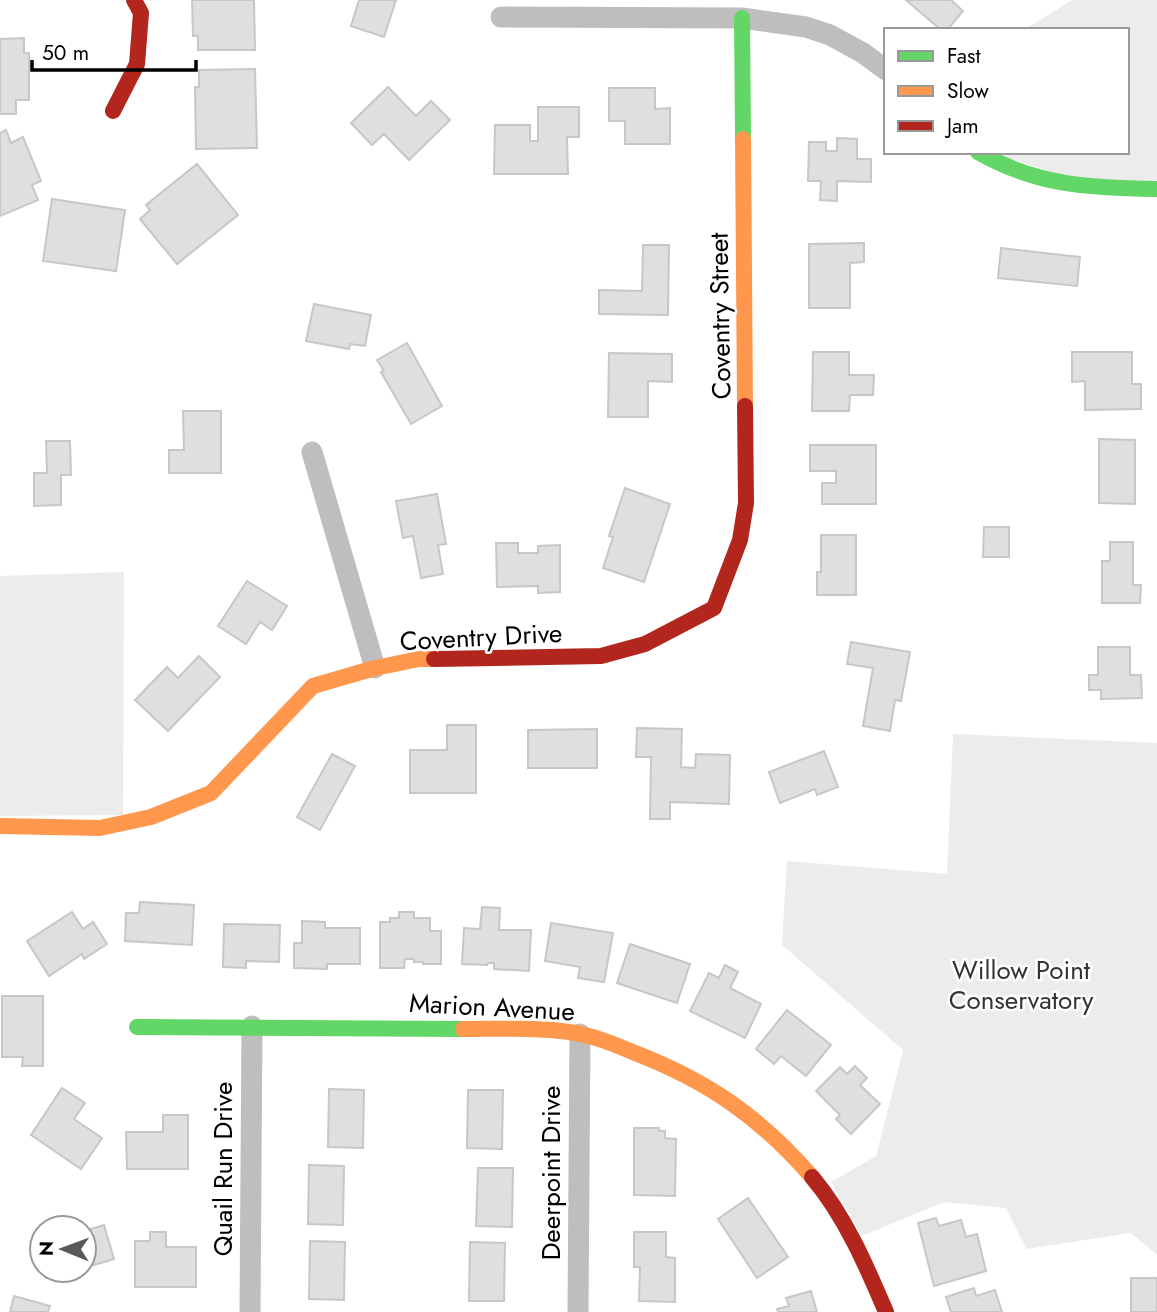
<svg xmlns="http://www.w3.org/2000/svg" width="1157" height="1312" font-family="Jost,sans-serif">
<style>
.green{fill:#ececec}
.building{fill:#dfdfdf;stroke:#c7c7c7;stroke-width:2}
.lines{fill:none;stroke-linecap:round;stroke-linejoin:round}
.street{stroke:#bebebe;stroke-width:21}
.fast{stroke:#63d668;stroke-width:16}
.slow{stroke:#ff974d;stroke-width:16}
.jam{stroke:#b3261e;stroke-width:16}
.labels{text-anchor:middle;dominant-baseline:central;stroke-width:5;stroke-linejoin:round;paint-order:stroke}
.street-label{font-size:26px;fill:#000;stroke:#fff}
.park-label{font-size:26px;fill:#333;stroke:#fff}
</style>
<rect width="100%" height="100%" fill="#fff"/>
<g class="green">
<polygon points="1072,0 1157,0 1157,185 1089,184 990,152 1127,152 1127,30 1024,30"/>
<polygon points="124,572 123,815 0,816 0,576"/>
<polygon points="953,734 1157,743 1157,1255 1131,1233 1026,1249 1006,1208 944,1202 862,1236 831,1182 876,1156 903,1050 782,945 787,861 947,874"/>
</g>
<g class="building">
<polygon points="192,0 254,0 255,50 198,50 198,36 193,36"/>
<polygon points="359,0 396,0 384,37 351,26"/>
<polygon points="906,0 951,0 963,11 947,30 941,30"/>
<polygon points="24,38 24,53 29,53 29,100 16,100 16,114 0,114 0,39"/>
<polygon points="255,69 257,148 196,149 195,87 199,87 199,70"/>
<polygon points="388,87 416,116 431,101 450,120 409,160 384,134 372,145 351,123"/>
<polygon points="609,88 655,88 655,109 670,108 670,144 625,144 625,121 609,121"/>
<polygon points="538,107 579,107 579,137 567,137 568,174 494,174 495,125 530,125 530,141 538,141"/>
<polygon points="6,130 11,143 23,137 41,181 32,185 38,200 0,216 0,133"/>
<polygon points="837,138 857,139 857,159 871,159 871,182 837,181 837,201 820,200 821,181 808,181 809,142 826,142 826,151 837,151"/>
<polygon points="197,164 238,215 177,264 140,219 150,210 146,205"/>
<polygon points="52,199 125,210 116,271 43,261"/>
<polygon points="864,243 864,262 850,263 850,308 809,308 809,244"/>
<polygon points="643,245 669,245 668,315 599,314 599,290 642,291"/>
<polygon points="1001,248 1080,257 1077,286 998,278"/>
<polygon points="314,304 371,315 365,346 350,344 349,349 306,341"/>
<polygon points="407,343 442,406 411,424 381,372 384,371 377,360"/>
<polygon points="813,352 849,352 849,375 874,375 873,395 850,395 849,411 812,411"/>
<polygon points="1072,352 1132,352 1132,384 1141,384 1141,409 1085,410 1085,381 1072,382"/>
<polygon points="609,353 672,354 672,382 648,381 648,417 608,417"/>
<polygon points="183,411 221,411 221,473 169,473 169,450 184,450"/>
<polygon points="1099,439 1135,440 1135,504 1099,503"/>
<polygon points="46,441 70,441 71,475 61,475 61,505 34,506 34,473 47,473"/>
<polygon points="810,445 876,445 876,504 822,504 822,483 836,483 836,471 810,471"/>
<polygon points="625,488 670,504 644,582 603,568 613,537 609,536"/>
<polygon points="437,494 446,544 438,545 443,574 421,578 413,536 403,538 396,501"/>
<polygon points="984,527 1009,527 1009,557 983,557"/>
<polygon points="821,535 856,535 856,595 817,595 817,572 821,572"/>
<polygon points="1110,542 1133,542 1133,585 1141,585 1140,603 1102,603 1102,561 1110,561"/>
<polygon points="496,543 518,543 518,553 538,553 538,546 560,545 560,592 538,593 538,586 497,587"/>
<polygon points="247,581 287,606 272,630 260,622 246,644 218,626"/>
<polygon points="851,642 910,652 901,701 895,700 890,731 863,726 873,668 847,664"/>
<polygon points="1098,647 1130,647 1130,675 1141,675 1142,698 1101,699 1101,690 1089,690 1089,675 1098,675"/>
<polygon points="199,656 220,677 168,731 135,700 167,667 178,678"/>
<polygon points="447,725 476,725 476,793 410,793 410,750 447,750"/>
<polygon points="637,728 682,729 681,767 695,768 696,754 730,755 729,804 670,802 670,819 650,819 651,757 636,757"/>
<polygon points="597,729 597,768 528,768 528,730"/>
<polygon points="824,751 838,787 817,795 815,789 780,803 769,772"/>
<polygon points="332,754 355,766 320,830 297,817"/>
<polygon points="140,902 194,905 192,945 125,941 126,913 139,913"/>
<polygon points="482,907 500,908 499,930 531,930 529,971 494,969 494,963 488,963 487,965 462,964 464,928 480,929"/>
<polygon points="72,912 83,929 93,922 107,944 84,959 82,954 49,976 27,941"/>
<polygon points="399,912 414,912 414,918 430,918 430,931 441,931 441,964 423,964 423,962 414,962 414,959 405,959 404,968 380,968 380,922 390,922 390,918 399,918"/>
<polygon points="302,921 325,922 325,928 360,928 360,964 327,964 327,969 294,968 294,943 302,943"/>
<polygon points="551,923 613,933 604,982 578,978 580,967 545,961"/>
<polygon points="224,924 280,925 279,962 246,961 246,968 223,967"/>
<polygon points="630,944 690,964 677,1003 617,983"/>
<polygon points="725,965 738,972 730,988 761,1004 745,1038 690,1011 709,973 719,978"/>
<polygon points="2,996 43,996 43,1066 22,1066 23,1057 2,1057"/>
<polygon points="787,1010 831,1045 806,1076 781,1056 774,1064 756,1049"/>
<polygon points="855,1066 867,1078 860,1085 880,1104 851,1134 836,1119 840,1115 816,1091 840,1067 847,1074"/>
<polygon points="62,1088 85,1103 74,1119 102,1138 81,1169 31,1135"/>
<polygon points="329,1089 364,1090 363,1148 328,1147"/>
<polygon points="468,1090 503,1090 502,1149 467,1148"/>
<polygon points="163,1115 188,1115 188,1169 127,1169 126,1132 163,1132"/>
<polygon points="634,1128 659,1128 659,1131 665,1131 665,1138 676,1139 675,1196 634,1195"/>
<polygon points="309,1165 344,1166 343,1225 308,1224"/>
<polygon points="478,1168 513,1168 512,1227 476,1226"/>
<polygon points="748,1198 788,1257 757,1278 718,1219"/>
<polygon points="936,1218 939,1226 961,1220 966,1237 977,1234 986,1271 934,1286 918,1223"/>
<polygon points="104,1225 114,1259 84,1268 84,1231"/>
<polygon points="150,1232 166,1232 166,1247 196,1247 196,1287 135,1287 135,1241 150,1241"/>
<polygon points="634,1232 666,1232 666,1257 675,1258 675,1302 639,1301 640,1267 634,1267"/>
<polygon points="310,1241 345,1242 344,1300 309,1299"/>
<polygon points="470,1242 505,1243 504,1301 469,1301"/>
<polygon points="44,1270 76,1270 46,1278"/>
<rect x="1131" y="1278" width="26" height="34"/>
<polygon points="974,1288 976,1296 995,1290 1002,1312 951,1312 946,1297"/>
<polygon points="811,1291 817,1312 778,1312 777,1309 789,1306 786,1298"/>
<polygon points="14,1296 50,1306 48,1312 10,1312"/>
</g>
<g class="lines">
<g class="street">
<polyline points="501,17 742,18 806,27 830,35 863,53 886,70"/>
<polyline points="312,452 375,668"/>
<polyline points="250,1312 252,1026"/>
<polyline points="578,1312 580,1034"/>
</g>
<g class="fast">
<polyline points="742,18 743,139"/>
<path d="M 978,152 C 1037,186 1091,188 1157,189"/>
<polyline points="137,1027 463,1029"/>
</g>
<g class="slow">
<polyline points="743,139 745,406"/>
<polyline points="0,826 100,828 151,817 211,793 313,686 375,668 419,659 434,659"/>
<path d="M 463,1029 C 498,1029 534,1027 569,1032 C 592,1035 614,1044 635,1053 C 708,1081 761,1118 812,1177"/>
</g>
<g class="jam">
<polyline points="113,111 137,64 141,13 134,0"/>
<polyline points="434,659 601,656 645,644 714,608 740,540 746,503 745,406"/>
<path d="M 812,1177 C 845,1216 866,1265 886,1312"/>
</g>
</g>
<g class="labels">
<g class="street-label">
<text transform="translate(720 316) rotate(-91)">Coventry Street</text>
<text transform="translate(481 637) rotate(-3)">Coventry Drive</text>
<text transform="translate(492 1007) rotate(3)">Marion Avenue</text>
<text transform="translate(223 1169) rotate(-90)">Quail Run Drive</text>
<text transform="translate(551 1173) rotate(-90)">Deerpoint Drive</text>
</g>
<g class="park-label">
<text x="1021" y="970">Willow Point<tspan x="1021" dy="30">Conservatory</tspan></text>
</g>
</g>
<rect x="884" y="28" width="245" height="126" fill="#ffffff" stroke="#999999" stroke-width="2"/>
<rect x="898" y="51" width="35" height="10" fill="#63d668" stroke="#999999" stroke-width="2"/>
<text x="947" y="63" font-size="21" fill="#000000">Fast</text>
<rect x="898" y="86" width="35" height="10" fill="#ff974d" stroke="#999999" stroke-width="2"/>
<text x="947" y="98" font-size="21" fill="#000000">Slow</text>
<rect x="898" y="121" width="35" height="10" fill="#b3261e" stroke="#999999" stroke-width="2"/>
<text x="947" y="133" font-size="21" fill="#000000">Jam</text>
<g transform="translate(63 1249) rotate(271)"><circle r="33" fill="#ffffff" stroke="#999999" stroke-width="2"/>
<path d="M0-5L12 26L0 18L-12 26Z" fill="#595959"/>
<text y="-10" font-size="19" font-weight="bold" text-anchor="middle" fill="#000000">N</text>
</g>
<path d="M32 60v10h164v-10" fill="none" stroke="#000000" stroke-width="3.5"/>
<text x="42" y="60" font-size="21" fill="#000000" stroke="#ffffff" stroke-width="5" paint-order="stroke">50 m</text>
</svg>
